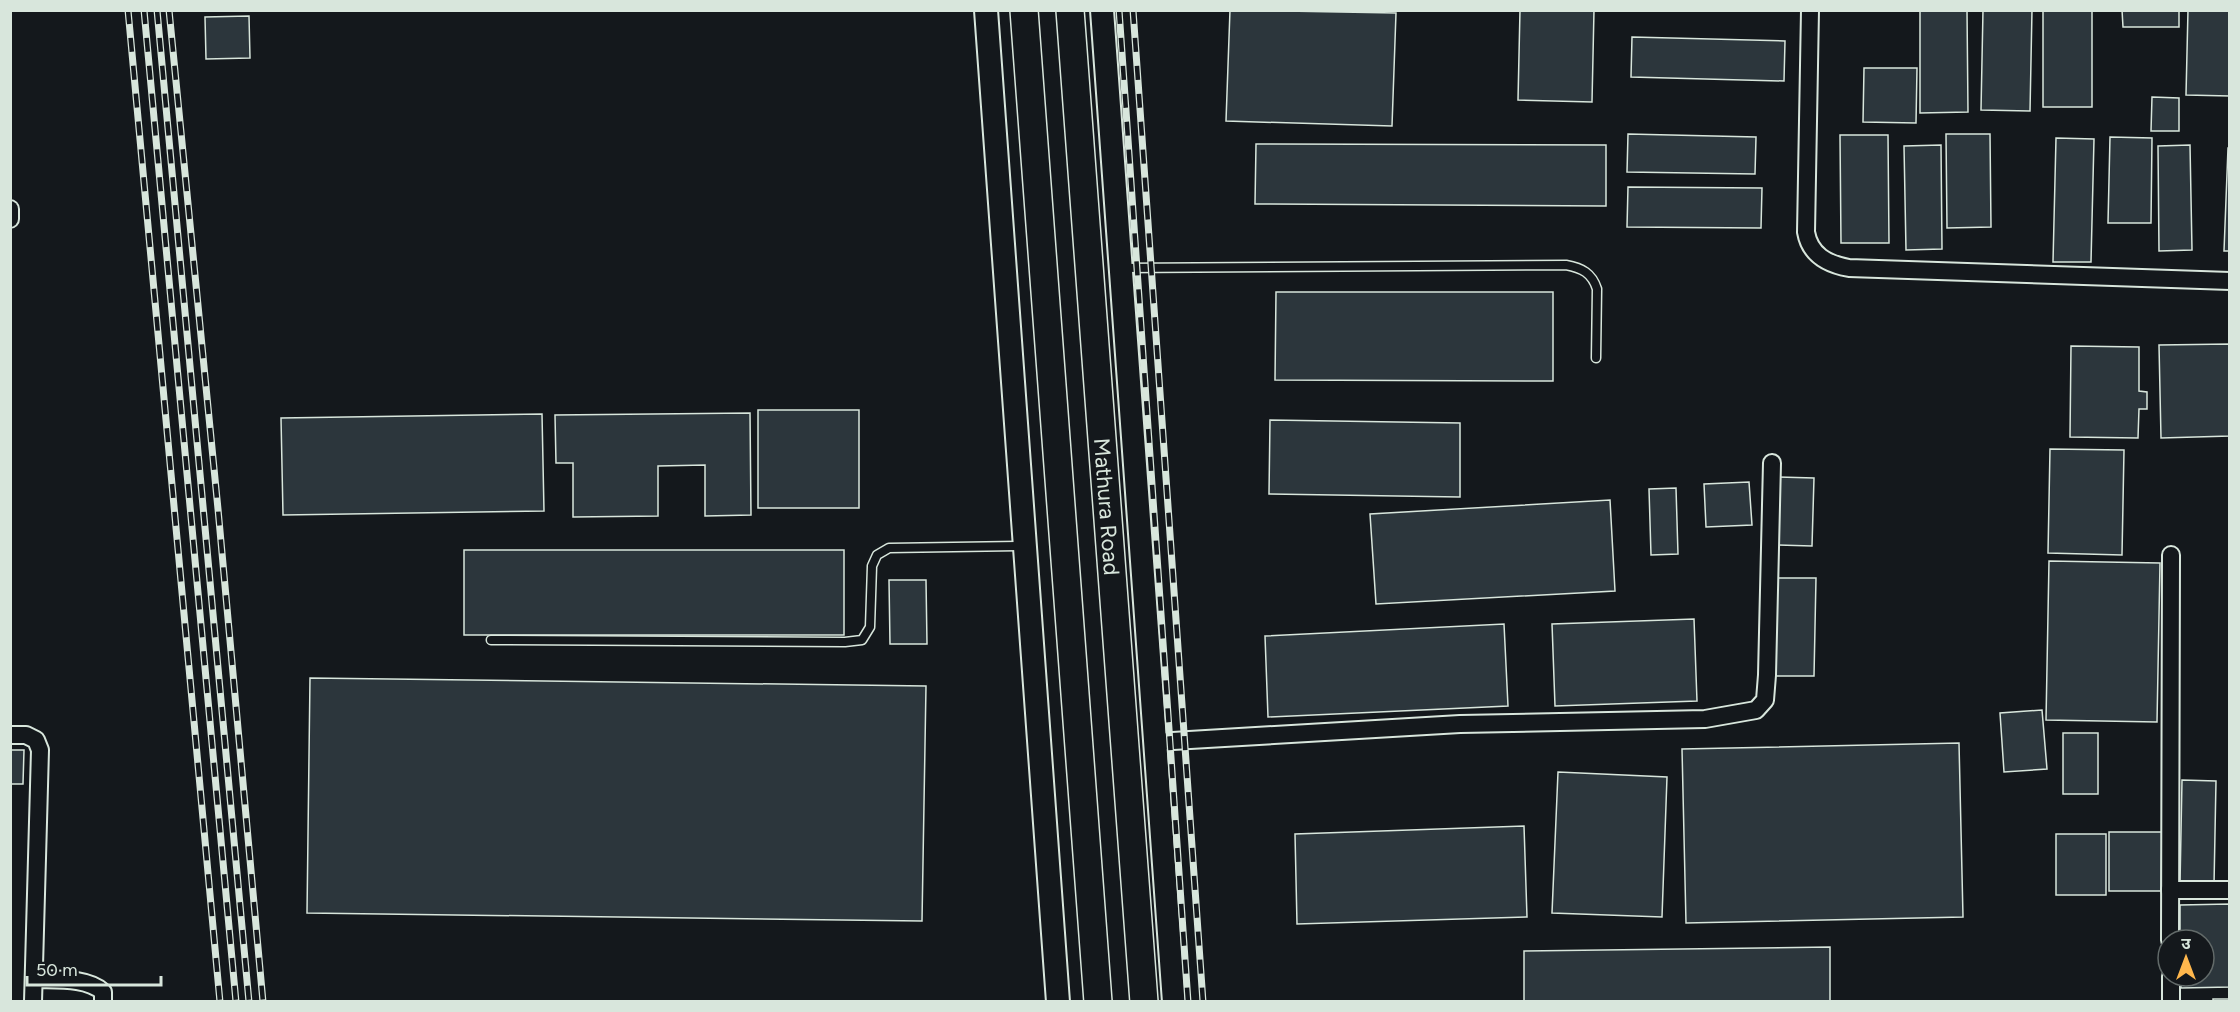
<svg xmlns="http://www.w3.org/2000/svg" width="2240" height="1012" font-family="Figtree,'Noto Sans Devanagari',sans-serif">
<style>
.building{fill:#2c363c;stroke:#d8e6dc;stroke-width:1.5}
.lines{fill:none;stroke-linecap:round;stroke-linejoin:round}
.service-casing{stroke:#d8e6dc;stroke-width:11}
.minor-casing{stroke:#d8e6dc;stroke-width:20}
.secondary-casing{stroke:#d8e6dc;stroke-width:26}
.trunk-casing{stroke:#d8e6dc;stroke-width:30}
.service{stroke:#14181c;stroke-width:8}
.minor{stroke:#14181c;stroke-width:16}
.secondary{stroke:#14181c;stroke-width:22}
.trunk{stroke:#14181c;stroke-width:27}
.rail-casing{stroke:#d8e6dc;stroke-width:7}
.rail{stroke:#14181c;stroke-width:4.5;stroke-dasharray:14;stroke-linecap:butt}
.labels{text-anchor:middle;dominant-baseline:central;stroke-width:4.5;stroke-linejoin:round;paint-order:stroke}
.street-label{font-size:22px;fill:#d8e6dc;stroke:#14181c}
</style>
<rect width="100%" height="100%" fill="#14181c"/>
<g class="building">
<polygon points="1230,10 1396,13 1392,126 1226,121"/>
<polygon points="1520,10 1594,10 1592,102 1518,100"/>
<polygon points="1920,10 1967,10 1968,112 1920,113"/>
<polygon points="1983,10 2032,10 2030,111 1981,110"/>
<rect x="2043" y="10" width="49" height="97"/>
<polygon points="2122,10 2179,10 2179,27 2123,27"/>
<polygon points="2188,10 2230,10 2230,96 2186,95"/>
<polygon points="249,16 250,58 206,59 205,17"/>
<polygon points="1632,37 1785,41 1784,81 1631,77"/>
<polygon points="1864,68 1917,68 1916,123 1863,122"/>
<polygon points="2152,97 2179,98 2179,131 2151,131"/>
<polygon points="1628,134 1756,137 1755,174 1627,172"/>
<polygon points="1946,134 1990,134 1991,227 1947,228"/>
<polygon points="1840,135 1888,135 1889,243 1841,243"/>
<polygon points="2110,137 2152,138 2151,223 2108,223"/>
<polygon points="2056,138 2094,139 2091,262 2053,262"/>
<polygon points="1256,144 1606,145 1606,206 1255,204"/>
<polygon points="1941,145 1942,249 1906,250 1904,146"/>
<polygon points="2190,145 2192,250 2159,251 2158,146"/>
<polygon points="2228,148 2230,148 2230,251 2224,251"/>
<polygon points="1628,187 1762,188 1761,228 1627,227"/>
<polygon points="1276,292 1553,292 1553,381 1275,380"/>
<polygon points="2230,344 2230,436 2161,438 2159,345"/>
<polygon points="2071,346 2139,347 2139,391 2147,392 2147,409 2139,409 2138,438 2070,437"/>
<rect x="758" y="410" width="101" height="98"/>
<polygon points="750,413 751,515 705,516 705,465 658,466 658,516 573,517 573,463 556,463 555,415"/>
<polygon points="542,414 544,511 283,515 281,418"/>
<polygon points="1270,420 1460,423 1460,497 1269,494"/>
<polygon points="2050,449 2124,450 2122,555 2048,553"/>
<polygon points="1777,477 1814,478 1812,546 1775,545"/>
<polygon points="1749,482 1752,525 1706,527 1704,484"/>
<polygon points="1676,488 1678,554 1651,555 1649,489"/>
<polygon points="1610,500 1615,591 1376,604 1370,514"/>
<rect x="464" y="550" width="380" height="85"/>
<polygon points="2049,561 2160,563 2157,722 2046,720"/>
<polygon points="1775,578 1816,578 1814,676 1774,676"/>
<polygon points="889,580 926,580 927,644 890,644"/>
<polygon points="1694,619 1697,701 1555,706 1552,624"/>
<polygon points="1504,624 1508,706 1268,717 1265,636"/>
<polygon points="310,678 926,686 922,921 307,913"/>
<polygon points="2042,710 2047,769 2004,772 2000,713"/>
<rect x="2063" y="733" width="35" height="61"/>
<polygon points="1959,743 1963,917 1686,923 1682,749"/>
<polygon points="10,750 24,750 23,784 10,784"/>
<polygon points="1558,772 1667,777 1662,917 1552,913"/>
<polygon points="2182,780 2216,781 2214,885 2180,884"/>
<polygon points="1524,826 1527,917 1297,924 1295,834"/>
<polygon points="2109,832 2162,832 2161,891 2109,891"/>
<rect x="2056" y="834" width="50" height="61"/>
<polygon points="2230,904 2230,987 2181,988 2181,976 2204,976 2204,940 2180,940 2180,905"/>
<polygon points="1830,947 1830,1002 1524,1002 1524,951"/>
<rect x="2213" y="999" width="17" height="3"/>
</g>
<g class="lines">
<defs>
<g id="service">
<path d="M 1121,268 L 1566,265 C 1582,268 1592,273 1597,289 L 1596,358"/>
<polyline points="491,640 845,642 862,640 870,627 872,566 877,555 889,548 1025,546"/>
</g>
<g id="minor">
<path d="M 1810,10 L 1806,232 C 1810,255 1827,264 1849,268 L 2230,281"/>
<polyline points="10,209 10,219"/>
<polyline points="10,735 26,735 36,740 40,750 33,1002"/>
<polyline points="1156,742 1460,724 1705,719 1756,710 1765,700 1767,675 1772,463"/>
<polyline points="2170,890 2230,890"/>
<polyline points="2170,940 2171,555"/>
<polyline points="2171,976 2171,1002"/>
<path d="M 34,979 C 55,980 87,977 103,992 L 103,1002"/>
</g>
<g id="secondary">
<polyline points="986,10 1058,1002"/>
<polyline points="1102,10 1174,1002"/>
</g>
<g id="trunk">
<polyline points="1024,10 1098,1002"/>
<path id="s1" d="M 1070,10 L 1144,1002"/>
</g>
</defs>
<use href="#service" class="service-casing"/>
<use href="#minor" class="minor-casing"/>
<use href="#secondary" class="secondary-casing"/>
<use href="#trunk" class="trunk-casing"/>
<use href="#service" class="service"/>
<use href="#minor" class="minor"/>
<use href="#secondary" class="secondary"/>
<use href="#trunk" class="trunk"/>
<defs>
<g id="rail">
<polyline points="128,10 220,1002"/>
<polyline points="144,10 236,1002"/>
<polyline points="157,10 249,1002"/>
<polyline points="169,10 218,509 263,1002"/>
<polyline points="1119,10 1188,1002"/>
<polyline points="1133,10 1203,1002"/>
</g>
</defs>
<use href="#rail" class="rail-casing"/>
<use href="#rail" class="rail"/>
</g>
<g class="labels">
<g class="street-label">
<text stroke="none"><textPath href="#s1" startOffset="498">Mathura Road</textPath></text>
</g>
</g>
<rect width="2240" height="1012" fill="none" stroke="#d8e6dc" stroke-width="24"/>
<g transform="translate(2186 958)"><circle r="28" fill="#14181c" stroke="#626a69" stroke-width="1.5"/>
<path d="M0-4.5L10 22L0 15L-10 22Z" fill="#ffb74d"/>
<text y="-9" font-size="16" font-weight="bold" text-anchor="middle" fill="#d8e6dc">उ</text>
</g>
<path d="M27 976v9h134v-9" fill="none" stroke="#d8e6dc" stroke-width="3"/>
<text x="36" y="976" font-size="18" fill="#d8e6dc" stroke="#14181c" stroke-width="4.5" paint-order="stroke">50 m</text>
</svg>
